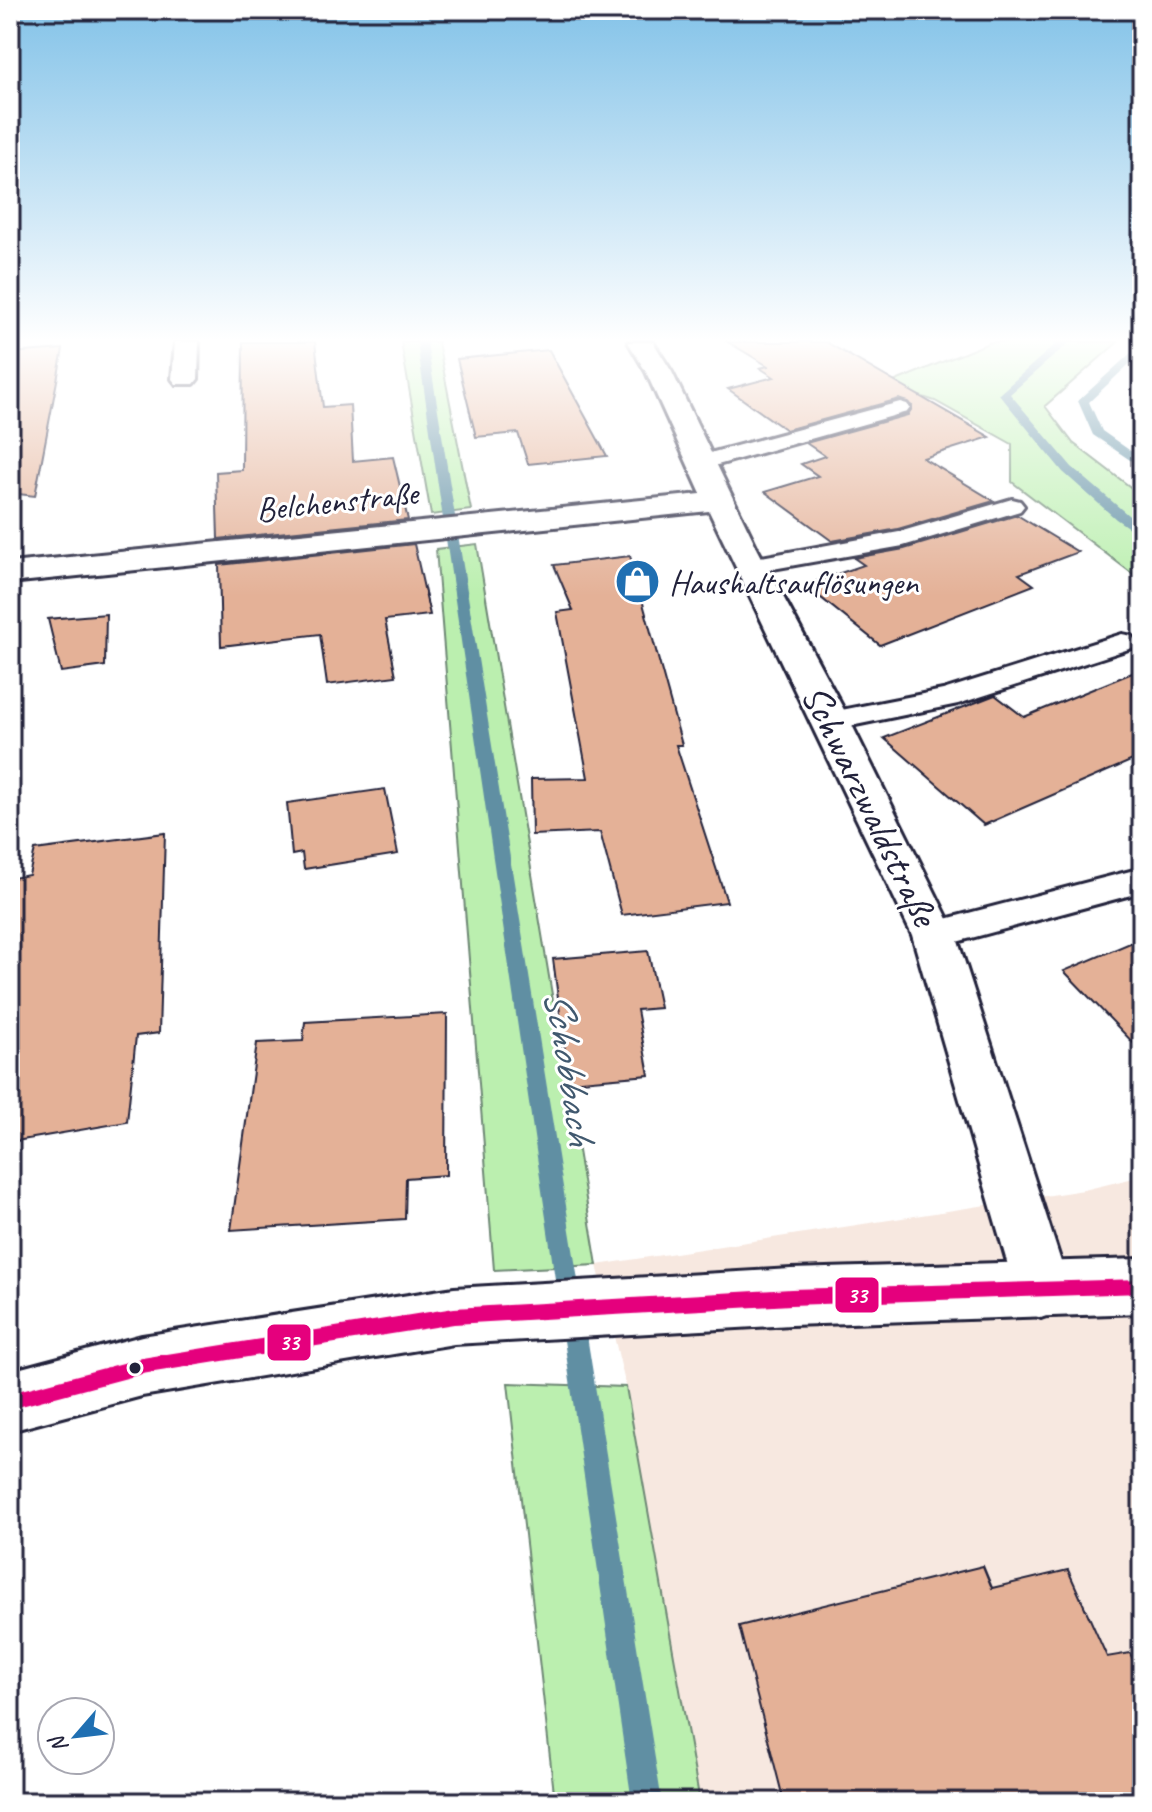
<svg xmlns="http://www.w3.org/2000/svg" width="1152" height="1812" font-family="Caveat,sans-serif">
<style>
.built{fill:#f7e8e0}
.green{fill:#bbefaf;stroke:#6e8875;stroke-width:2}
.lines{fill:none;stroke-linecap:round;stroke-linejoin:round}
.stream{fill:#608fa3;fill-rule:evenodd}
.building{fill:#e4b197;stroke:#22223b;stroke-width:2}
.lane-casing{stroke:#22223b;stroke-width:6}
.street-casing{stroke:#22223b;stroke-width:6}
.secondary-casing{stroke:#22223b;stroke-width:6}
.lane{fill:#fff;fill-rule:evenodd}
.street{fill:#fff;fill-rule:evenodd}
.secondary{fill:#fff;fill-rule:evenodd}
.bus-1-casing{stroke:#fff;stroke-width:6}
.bus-1{fill:#e5007d;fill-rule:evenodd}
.bus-dot{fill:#22223b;stroke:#fff;stroke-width:3}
.labels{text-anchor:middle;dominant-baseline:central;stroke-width:6;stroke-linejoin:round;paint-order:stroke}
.far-street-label{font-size:34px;fill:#22223b;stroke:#fff}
.far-poi-label{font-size:34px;fill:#22223b;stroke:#fff;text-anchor:start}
.street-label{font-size:40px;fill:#22223b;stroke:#fff}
.water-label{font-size:42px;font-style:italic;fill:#41596f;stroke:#fff}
.line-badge{stroke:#fff;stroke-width:3}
.badge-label{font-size:22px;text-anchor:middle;font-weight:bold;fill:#fff}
</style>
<rect width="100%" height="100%" fill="#fff"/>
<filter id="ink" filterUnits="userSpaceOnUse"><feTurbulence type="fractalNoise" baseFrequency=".0125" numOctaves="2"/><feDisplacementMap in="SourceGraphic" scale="16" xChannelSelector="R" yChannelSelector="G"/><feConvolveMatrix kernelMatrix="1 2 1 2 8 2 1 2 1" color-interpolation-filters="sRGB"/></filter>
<g filter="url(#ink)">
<polygon class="built" points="1142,1176 1142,1802 700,1802 626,1387 597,1265 1084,1190"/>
<g class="green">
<polygon points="401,342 438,342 471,510 431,515"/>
<polygon points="991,342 1118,342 1045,406 1073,443 1142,496 1142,581 1012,482 1012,444 935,401 886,385"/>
<polygon points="477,544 597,1265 494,1270 436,549"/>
<polygon points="508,1383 626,1387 700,1802 555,1802"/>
</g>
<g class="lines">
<g class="stream">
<polygon points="417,342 427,342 662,1802 632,1802"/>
<polygon points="1058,342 1070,342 1010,394 1072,467 1142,527 1142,537 1116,519 1063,472 999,394"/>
<polygon points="1142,343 1142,352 1089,402 1102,431 1142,459 1142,468 1093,435 1078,401"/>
</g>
</g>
<g class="building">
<polygon points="243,342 315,342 323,407 350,405 353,461 393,457 408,520 218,539 216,472 242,470"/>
<polygon points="728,342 826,342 990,437 923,458 994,501 898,529 832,541 765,492 818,476 801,464 825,456 806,443 908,415 912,406 899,399 786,430 728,389 774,377 760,368 768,366"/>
<polygon points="63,349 35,496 10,493 10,353"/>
<polygon points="549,350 607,456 528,464 518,433 476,437 457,359"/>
<polygon points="1017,515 1078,552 1019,574 1034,585 880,645 805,585 864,565 854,558 904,549"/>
<polygon points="414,544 430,615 385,620 396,676 327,685 320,634 221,646 219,565"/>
<polygon points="630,556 682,745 676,745 727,902 622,915 600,832 532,835 531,779 588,778 557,612 573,610 554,565"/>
<polygon points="106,614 105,666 61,672 48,619"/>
<polygon points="1142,669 1142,756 984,825 884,738 995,695 1024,717"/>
<polygon points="385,789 398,854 304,869 302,853 292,855 287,803"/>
<polygon points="165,833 159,1033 136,1036 127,1122 10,1142 10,900 13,878 29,875 35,850"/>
<polygon points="1142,938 1142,1052 1064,971"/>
<polygon points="648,951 660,1008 637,1010 649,1075 569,1082 553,959"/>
<polygon points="447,1014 446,1175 406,1178 405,1219 231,1230 257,1043 303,1041 305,1022"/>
<polygon points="983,1566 992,1588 1068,1570 1107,1657 1130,1653 1142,1679 1142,1802 784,1802 739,1626"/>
</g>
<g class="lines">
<defs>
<g id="lane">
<polygon points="900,402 907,404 910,408 907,412 703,469 692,462 695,457"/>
<polygon points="1012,499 1020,501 1024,506 1020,511 903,546 750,573 738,566 750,559 899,532"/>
<polygon points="1122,634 1132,636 1136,642 1132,648 958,704 831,730 821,728 816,721 821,714 943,690"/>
<polygon points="1142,868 1142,892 934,948 922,944 917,935 922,926 934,922"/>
</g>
<g id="street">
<polygon points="175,342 199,342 198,379 194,384 176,384 172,379"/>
<polygon points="628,342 653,342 672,372 758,550 850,721 956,935 1070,1290 1061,1310 1041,1318 1021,1310 912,935 709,511 10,583 10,563 701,494 646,372"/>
</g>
<polygon id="secondary" points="1142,1259 1142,1313 791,1325 454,1344 142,1396 10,1431 10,1371 142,1336 454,1288 791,1269"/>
</defs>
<use href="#lane" class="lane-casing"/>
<use href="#street" class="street-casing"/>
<use href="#secondary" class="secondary-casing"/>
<use href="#lane" class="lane"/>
<use href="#street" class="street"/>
<use href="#secondary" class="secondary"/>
<defs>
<polygon id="bus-1" points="1142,1279 1142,1293 791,1305 454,1324 142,1374 10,1409 10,1393 142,1358 454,1308 791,1289"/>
</defs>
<use href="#bus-1" class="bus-1-casing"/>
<use href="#bus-1" class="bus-1"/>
</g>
</g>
<linearGradient id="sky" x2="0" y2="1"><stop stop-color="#82c2e8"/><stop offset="0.57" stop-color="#fff"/><stop offset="1" stop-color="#fff" stop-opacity="0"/></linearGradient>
<rect width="1152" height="596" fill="url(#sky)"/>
<defs>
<symbol id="shop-disc" viewBox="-11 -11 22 22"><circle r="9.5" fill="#1f6fb2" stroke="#fff"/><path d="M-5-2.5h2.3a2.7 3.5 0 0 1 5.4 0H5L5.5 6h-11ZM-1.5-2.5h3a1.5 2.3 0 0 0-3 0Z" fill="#fff"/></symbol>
</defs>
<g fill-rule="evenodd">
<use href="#shop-disc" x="612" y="556" width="51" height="51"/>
</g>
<circle class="bus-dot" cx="135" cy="1368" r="7"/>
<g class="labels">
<g class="far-street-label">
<text transform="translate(337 501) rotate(-6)">Belchenstraße</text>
</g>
<g class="far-poi-label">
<text x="669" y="582">Haushaltsauflösungen</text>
</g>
<g class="street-label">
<text transform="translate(870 805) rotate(64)">Schwarzwaldstraße</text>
</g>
<g class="water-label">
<text transform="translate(570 1067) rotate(81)">Schobbach</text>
</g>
</g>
<g class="line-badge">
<rect x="834" y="1276" width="46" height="38" rx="8" fill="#e5007d"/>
<rect x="266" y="1323" width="46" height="39" rx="8" fill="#e5007d"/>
</g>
<g class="badge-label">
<text x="857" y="1303">33</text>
<text x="289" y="1350">33</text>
</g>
<rect width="1152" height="1812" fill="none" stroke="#fff" stroke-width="40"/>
<rect x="20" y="20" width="1112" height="1772" fill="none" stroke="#22223b" stroke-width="3" filter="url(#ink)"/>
<g transform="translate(76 1736) rotate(242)"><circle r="38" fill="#ffffff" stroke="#a7a7b1" stroke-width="2"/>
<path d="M0-6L14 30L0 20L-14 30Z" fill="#1f6fb2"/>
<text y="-12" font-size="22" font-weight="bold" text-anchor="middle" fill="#22223b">N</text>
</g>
</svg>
